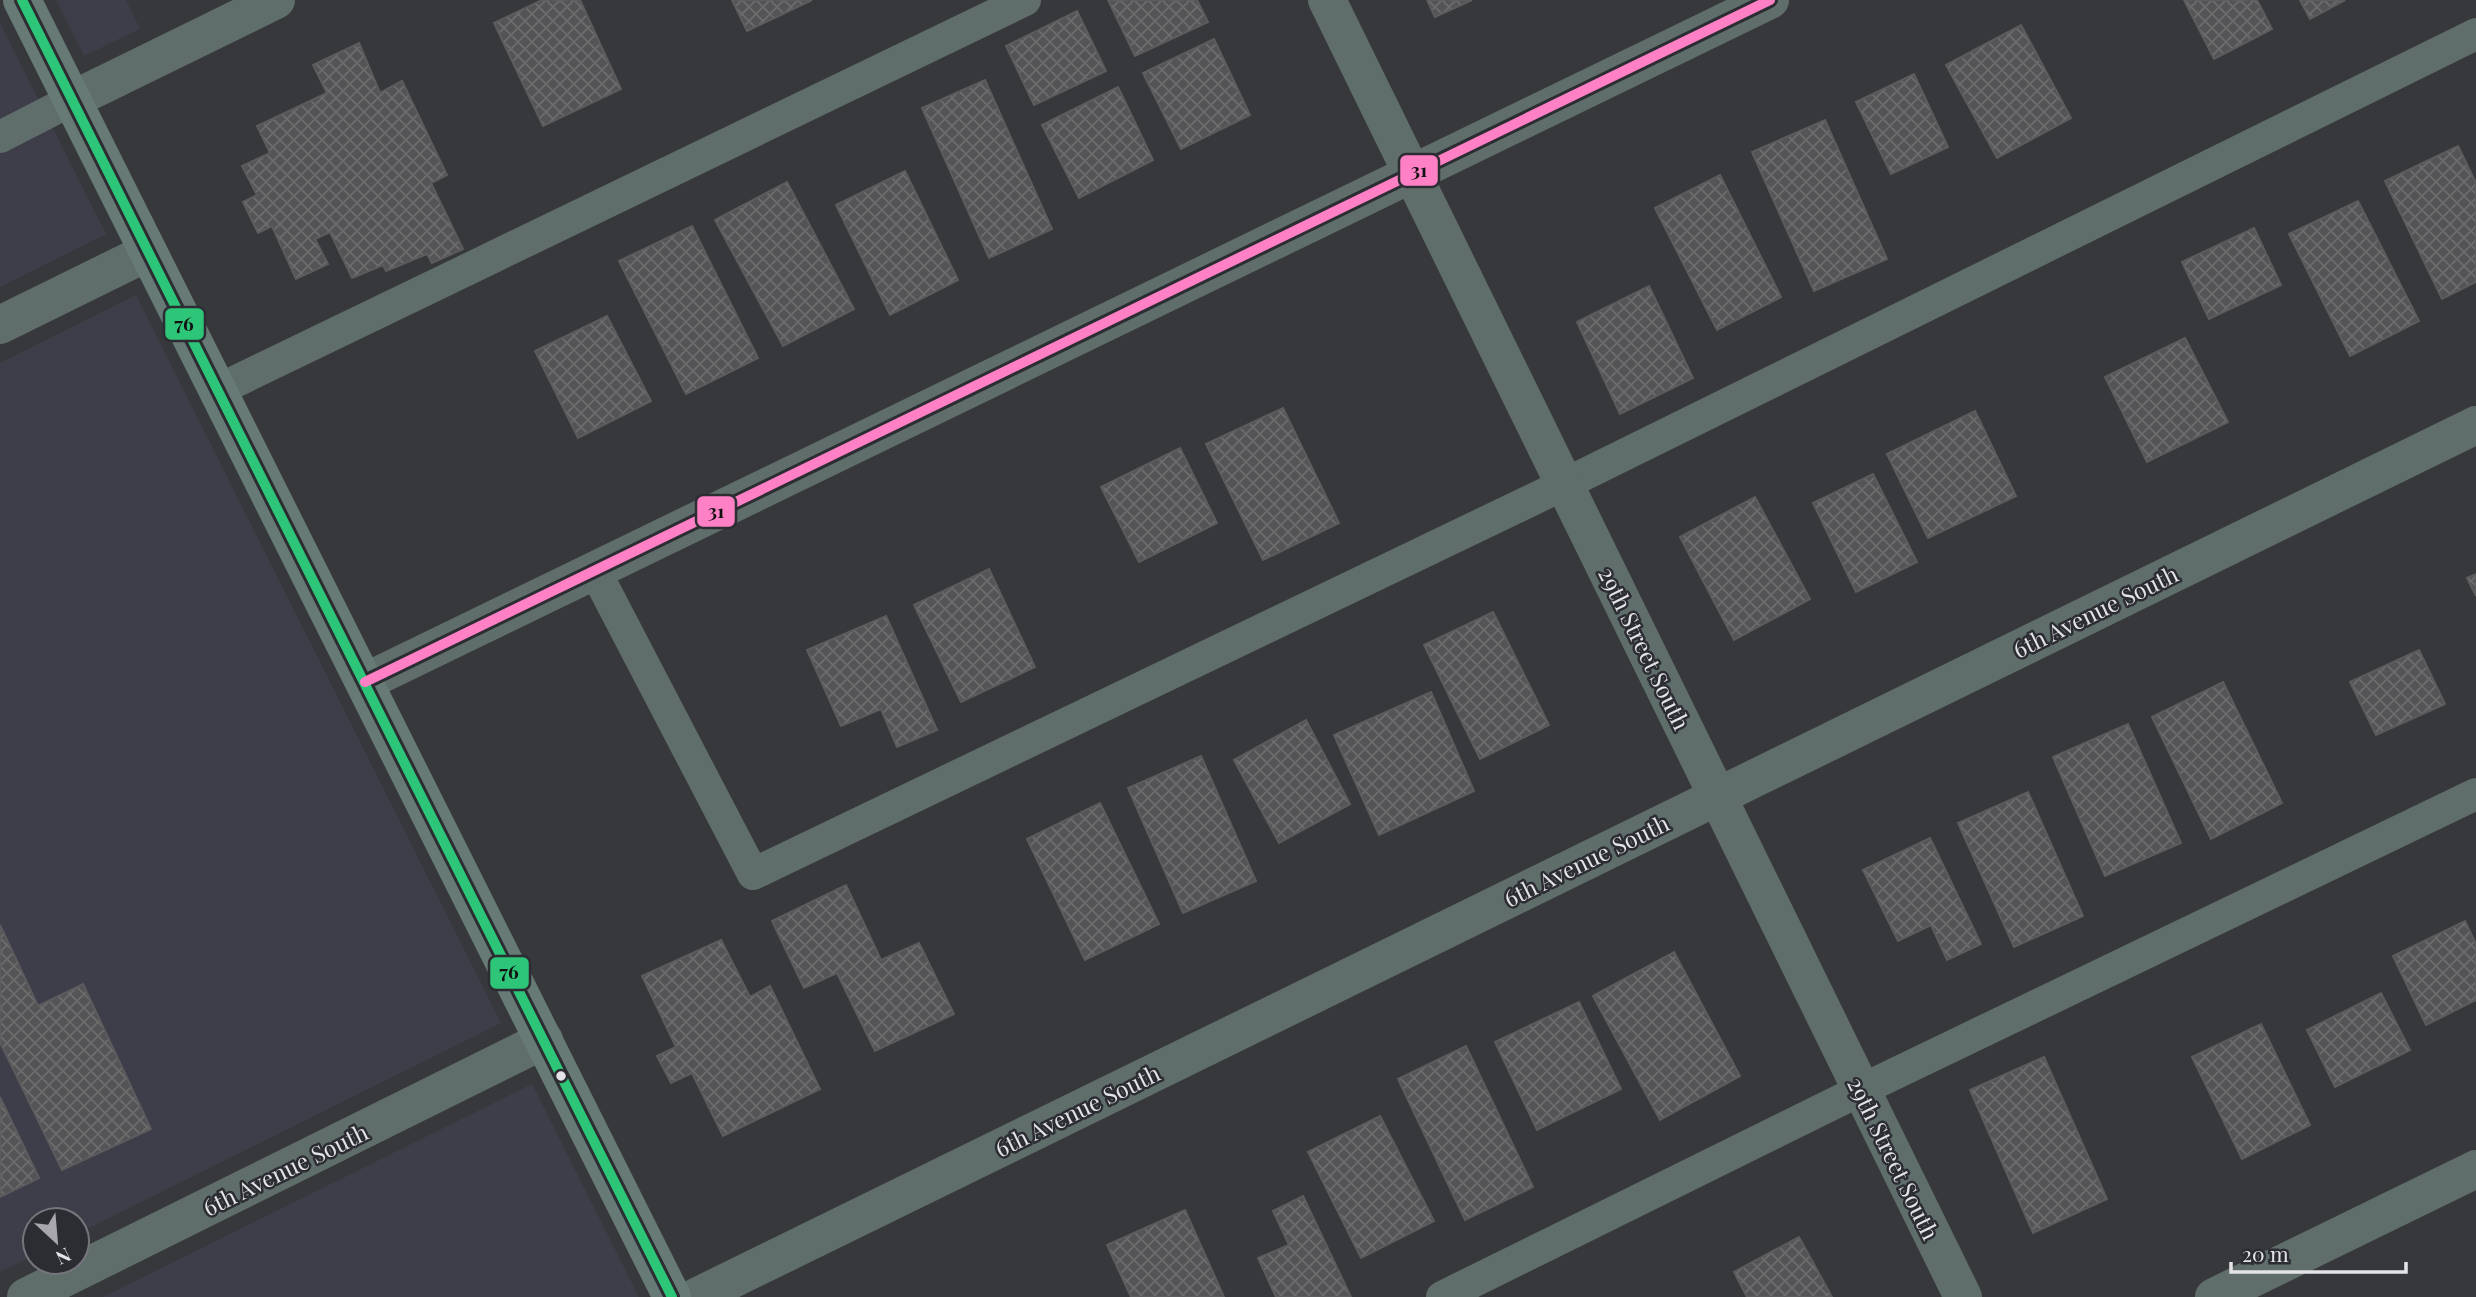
<svg xmlns="http://www.w3.org/2000/svg" width="2476" height="1297" font-family="'Playfair Display',serif">
<style>
.built{fill:#3d3e4a}
.building{fill:url(#building-cross-hatch);stroke:#5c5c5e;stroke-width:2}
.lines{fill:none;stroke-linecap:round;stroke-linejoin:round}
.lane{stroke:#606e6b;stroke-width:32}
.street{stroke:#606e6b;stroke-width:38}
.secondary{stroke:#677a76;stroke-width:38}
.bus-1-casing{stroke:#2c2d33;stroke-width:16}
.bus-2-casing{stroke:#2c2d33;stroke-width:16}
.bus-1{stroke:#2dc577;stroke-width:10}
.bus-2{stroke:#ff80c5;stroke-width:10}
.bus-dot{fill:#e3e3e8;stroke:#2c2d33;stroke-width:2.5}
.labels{text-anchor:middle;dominant-baseline:central;stroke-width:5;stroke-linejoin:round;paint-order:stroke}
.street-label{font-size:23px;fill:#e3e3e8;stroke:#2c2d33}
.line-badge{stroke:#2c2d33;stroke-width:2.5}
.pale-badge-label{font-size:19px;text-anchor:middle;font-weight:bold;fill:#111}
</style>
<defs>
<pattern id="building-cross-hatch" width="8" height="8" patternUnits="userSpaceOnUse" patternTransform="scale(1.75)"><rect width="8" height="8" fill="#545355"/><path d="M0 0l8 8M0 8l8-8" fill="none" stroke="#6c6c6d"/></pattern>
</defs>
<rect width="100%" height="100%" fill="#37383c"/>
<g class="built">
<polygon points="56,0 126,0 140,29 84,56"/>
<polygon points="0,23 106,234 0,287"/>
<polygon points="136,295 501,1023 77,1234 77,1220 35,1220 35,1255 0,1272 0,363"/>
<polygon points="532,1084 639,1297 103,1297"/>
</g>
<g class="building">
<polygon points="542,0 580,0 621,89 543,126 494,23"/>
<polygon points="732,0 812,0 747,31"/>
<polygon points="1108,0 1197,0 1208,22 1135,56"/>
<polygon points="1427,0 1472,0 1435,17"/>
<polygon points="2184,0 2257,0 2272,29 2214,59"/>
<polygon points="2300,0 2345,0 2310,19"/>
<polygon points="1077,11 1106,71 1034,105 1006,46"/>
<polygon points="2021,25 2071,118 1997,158 1946,65"/>
<polygon points="1214,39 1250,115 1181,149 1143,73"/>
<polygon points="359,43 380,93 402,81 447,175 431,183 463,249 432,263 427,254 386,271 383,265 352,278 330,232 315,239 328,264 296,279 272,226 258,233 243,202 257,195 242,166 270,153 257,126 327,93 313,65"/>
<polygon points="1914,74 1948,147 1891,174 1856,102"/>
<polygon points="985,80 1052,229 989,258 922,108"/>
<polygon points="1118,87 1153,160 1079,198 1042,125"/>
<polygon points="1825,120 1887,259 1814,291 1752,152"/>
<polygon points="2458,146 2476,183 2476,282 2442,299 2385,181"/>
<polygon points="905,171 958,280 890,315 836,205"/>
<polygon points="1720,175 1781,297 1717,330 1655,208"/>
<polygon points="787,182 854,309 783,346 715,220"/>
<polygon points="2358,201 2419,321 2350,356 2289,234"/>
<polygon points="692,226 758,358 686,394 619,261"/>
<polygon points="2254,228 2281,285 2209,319 2182,262"/>
<polygon points="1649,286 1693,378 1620,414 1577,322"/>
<polygon points="607,316 651,401 578,438 535,351"/>
<polygon points="2185,338 2228,422 2147,462 2105,377"/>
<polygon points="1283,408 1339,523 1263,560 1206,444"/>
<polygon points="1975,411 2016,496 1928,538 1887,454"/>
<polygon points="1180,448 1217,523 1139,562 1101,487"/>
<polygon points="1873,474 1917,562 1856,592 1813,503"/>
<polygon points="1755,497 1810,599 1734,640 1680,537"/>
<polygon points="989,569 1035,667 961,702 914,605"/>
<polygon points="2476,574 2476,596 2467,578"/>
<polygon points="1493,612 1549,725 1480,759 1424,645"/>
<polygon points="886,616 937,730 897,747 881,709 841,726 807,650"/>
<polygon points="2419,650 2445,704 2376,735 2350,682"/>
<polygon points="2223,682 2282,803 2211,839 2152,717"/>
<polygon points="1431,692 1474,791 1379,835 1334,735"/>
<polygon points="1306,720 1350,804 1279,843 1234,760"/>
<polygon points="2128,724 2181,843 2105,876 2053,757"/>
<polygon points="1201,756 1256,881 1183,913 1128,788"/>
<polygon points="2028,792 2083,916 2014,947 1958,823"/>
<polygon points="1100,803 1159,924 1085,960 1027,839"/>
<polygon points="1930,838 1981,944 1947,960 1931,925 1898,941 1863,870"/>
<polygon points="846,885 881,960 919,943 954,1014 875,1051 837,973 804,988 772,921"/>
<polygon points="2465,921 2476,944 2476,1000 2426,1025 2393,956"/>
<polygon points="0,925 38,1006 83,984 151,1129 62,1170 0,1042"/>
<polygon points="721,940 750,997 770,986 820,1089 723,1136 692,1073 671,1083 657,1056 676,1047 642,976"/>
<polygon points="1674,952 1740,1076 1660,1120 1593,996"/>
<polygon points="2381,993 2410,1050 2335,1087 2307,1030"/>
<polygon points="1579,1002 1621,1089 1537,1130 1495,1042"/>
<polygon points="2261,1024 2310,1125 2242,1159 2192,1057"/>
<polygon points="1466,1046 1533,1187 1465,1220 1398,1079"/>
<polygon points="2044,1057 2107,1199 2033,1233 1970,1090"/>
<polygon points="0,1097 39,1178 0,1197"/>
<polygon points="1380,1116 1434,1221 1361,1258 1308,1152"/>
<polygon points="1303,1196 1351,1297 1276,1297 1258,1258 1289,1245 1273,1211"/>
<polygon points="1185,1210 1224,1297 1131,1297 1107,1245"/>
<polygon points="1799,1237 1832,1297 1747,1297 1734,1272"/>
</g>
<g class="lines">
<g class="lane">
<polyline points="0,137 72,100"/>
<polyline points="218,390 1025,0"/>
<polyline points="595,571 753,874 1565,484 2476,34"/>
<polyline points="1442,1297 1861,1090 2476,794"/>
</g>
<g class="street">
<polyline points="1327,0 1963,1297"/>
<polyline points="72,100 276,0"/>
<polyline points="0,325 148,252"/>
<polyline points="365,682 1770,0"/>
<polyline points="26,1297 544,1040"/>
<polyline points="696,1297 2476,425"/>
<polyline points="2214,1297 2476,1169"/>
</g>
<polyline class="secondary" points="22,0 672,1297"/>
<defs>
<polyline id="bus-1" points="22,0 672,1297"/>
<polyline id="bus-2" points="365,682 1770,0"/>
</defs>
<use href="#bus-1" class="bus-1-casing"/>
<use href="#bus-2" class="bus-2-casing"/>
<use href="#bus-1" class="bus-1"/>
<use href="#bus-2" class="bus-2"/>
</g>
<circle class="bus-dot" cx="561" cy="1076" r="6"/>
<g class="labels">
<g class="street-label">
<text transform="translate(2095 611) rotate(-26)">6th Avenue South</text>
<text transform="translate(1645 648) rotate(64)">29th Street South</text>
<text transform="translate(1586 860) rotate(-26)">6th Avenue South</text>
<text transform="translate(1077 1110) rotate(-26)">6th Avenue South</text>
<text transform="translate(1894 1158) rotate(64)">29th Street South</text>
<text transform="translate(285 1169) rotate(-26)">6th Avenue South</text>
</g>
</g>
<g class="line-badge">
<rect x="1399" y="154" width="40" height="33" rx="7" fill="#ff80c5"/>
<rect x="164" y="307" width="41" height="34" rx="7" fill="#2dc577"/>
<rect x="696" y="495" width="40" height="33" rx="7" fill="#ff80c5"/>
<rect x="489" y="956" width="41" height="34" rx="7" fill="#2dc577"/>
</g>
<g class="pale-badge-label">
<text x="1419" y="177">31</text>
<text x="184" y="331">76</text>
<text x="716" y="518">31</text>
<text x="509" y="979">76</text>
</g>
<g transform="translate(56 1241) rotate(154)"><circle r="33" fill="#2c2d33" stroke="#75767b" stroke-width="2"/>
<path d="M0-5L12 26L0 18L-12 26Z" fill="#a7a7ac"/>
<text y="-10" font-size="19" font-weight="bold" text-anchor="middle" fill="#e3e3e8">N</text>
</g>
<path d="M2231 1262v10h175v-10" fill="none" stroke="#e3e3e8" stroke-width="3.5"/>
<text x="2242" y="1262" font-size="21" fill="#e3e3e8" stroke="#2c2d33" stroke-width="5" paint-order="stroke">20 m</text>
</svg>
